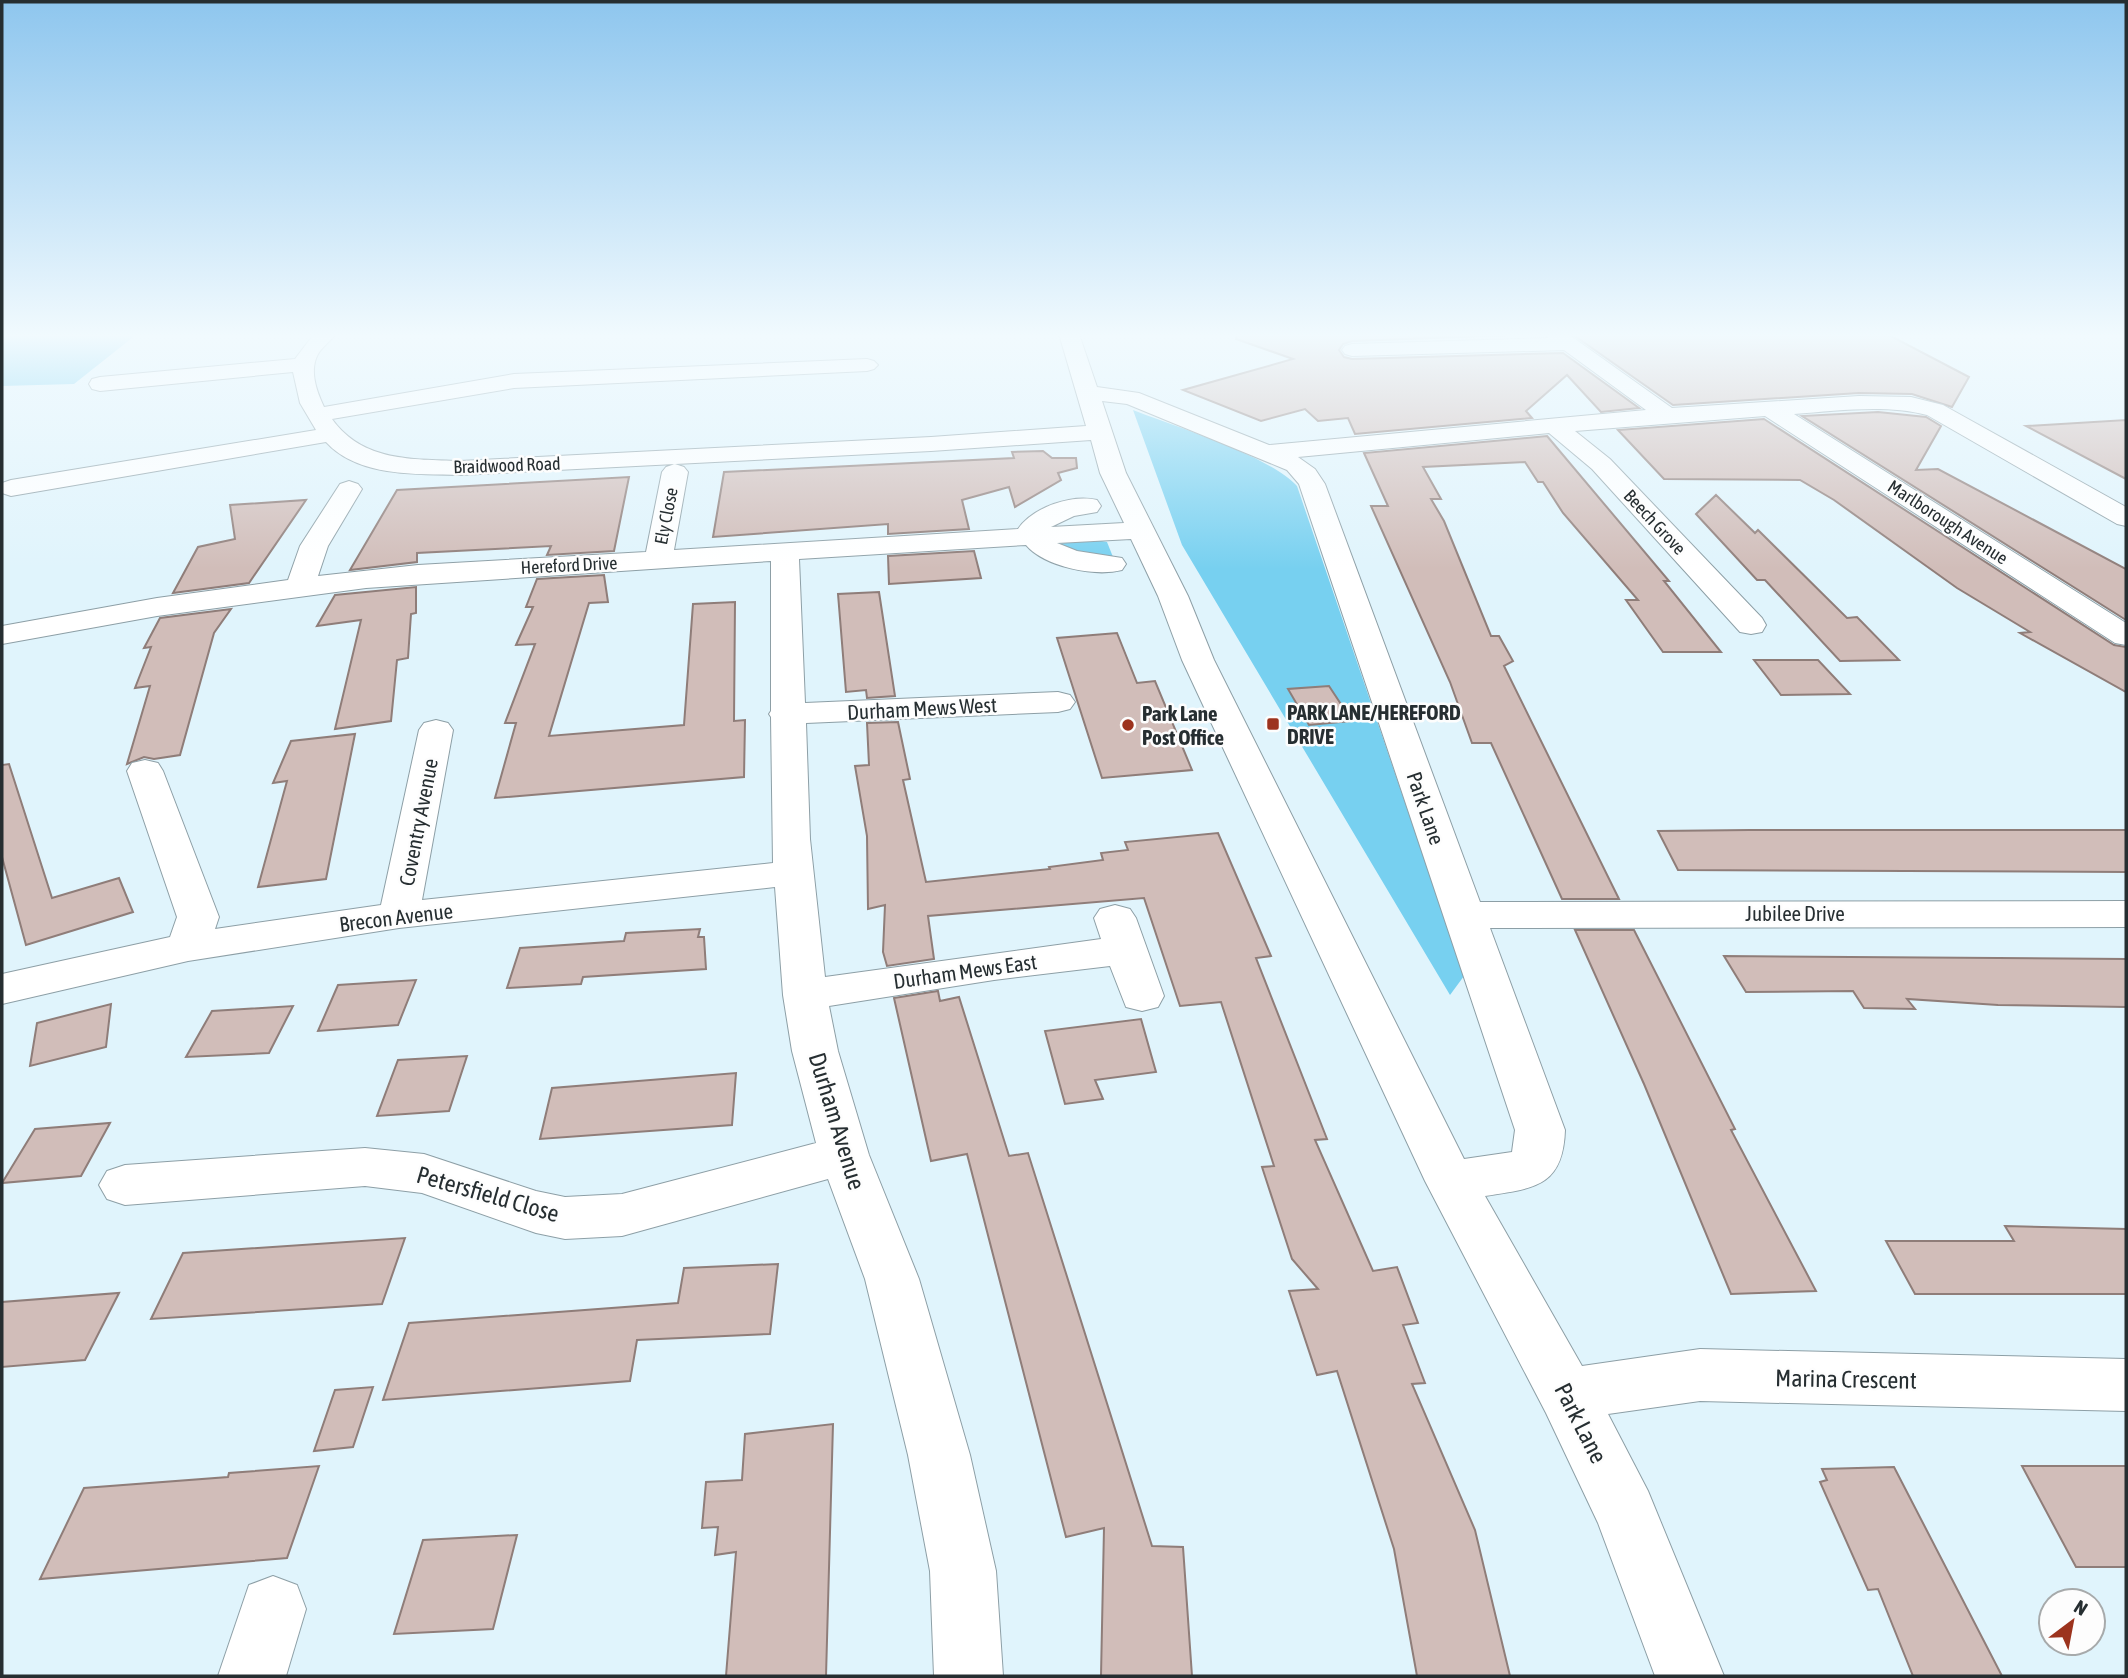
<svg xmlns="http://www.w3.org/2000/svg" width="2128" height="1678" font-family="'Asap Condensed',sans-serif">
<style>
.green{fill:#77d0f0}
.building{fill:#d1bdb9;stroke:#8f7d79;stroke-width:2}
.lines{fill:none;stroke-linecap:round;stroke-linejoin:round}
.minor-casing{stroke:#8d9fa6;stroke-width:2}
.minor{fill:#fff;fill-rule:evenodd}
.poi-dot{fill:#9c331e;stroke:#fdfdfd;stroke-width:2.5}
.labels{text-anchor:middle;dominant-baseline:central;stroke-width:5;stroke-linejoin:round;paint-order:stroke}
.far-street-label{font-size:18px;fill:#262e31;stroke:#fdfdfd}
.street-label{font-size:21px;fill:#262e31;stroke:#fdfdfd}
.poi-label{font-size:21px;font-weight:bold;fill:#262e31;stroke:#fdfdfd;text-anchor:start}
.near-street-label{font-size:24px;fill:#262e31;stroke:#fdfdfd}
</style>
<rect width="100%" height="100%" fill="#e0f4fc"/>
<g class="green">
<polygon points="2,334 137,334 74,384 2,386"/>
<path d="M 1133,410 C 1174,426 1270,456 1297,486 L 1464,976 L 1450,995 L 1182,545 Z"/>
<polygon points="1096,540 1107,542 1113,557 1090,557 1056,544"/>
</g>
<g class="building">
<polygon points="1236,334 1542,334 1352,341 1343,344 1339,350 1344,357 1352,359 1563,353 1639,408 1601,412 1567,375 1526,411 1532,418 1355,434 1348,418 1318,421 1305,409 1261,421 1183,390 1293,359 1236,339"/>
<polygon points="1572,334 1887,334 1969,377 1952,407 1912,394 1859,393 1673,405"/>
<polygon points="1878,412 1926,417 1941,426 1916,470 1938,469 2126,569 2126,620 1802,416"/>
<polygon points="1764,419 2114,645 2126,647 2126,692 2020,633 2030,632 1957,588 1834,500 1800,480 1664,479 1618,430"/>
<polygon points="2126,420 2126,479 2026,426"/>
<polygon points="1547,436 1669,581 1664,581 1721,652 1663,652 1626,600 1638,600 1563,513 1543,482 1538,482 1525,462 1423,467 1441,499 1431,499 1444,521 1491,636 1499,636 1513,661 1504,666 1619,899 1562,899 1491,743 1472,743 1450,682 1371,506 1388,506 1364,453"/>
<polygon points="1043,451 1052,458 1076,458 1077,468 1058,473 1061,480 1015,507 1009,487 962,500 969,529 888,534 888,524 713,537 724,472 1014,458 1012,452"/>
<polygon points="629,477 614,551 547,555 551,546 417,553 417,562 350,570 397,490"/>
<polygon points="1716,495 1755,533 1758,530 1847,618 1857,617 1899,660 1840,661 1765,580 1757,580 1696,514"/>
<polygon points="306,500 249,583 173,593 198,547 235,539 230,505"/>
<polygon points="974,551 981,578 889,584 888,556"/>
<polygon points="604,575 608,602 589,603 549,736 684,725 693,604 735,602 734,721 745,720 744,777 495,798 516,723 505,723 535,644 516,645 533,607 526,607 537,579"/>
<polygon points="416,587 416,613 411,614 408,658 397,660 391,721 335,729 361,620 317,626 335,595"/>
<polygon points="879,592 895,696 867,698 866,690 846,692 838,594"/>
<polygon points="231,609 214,633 180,755 154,759 144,757 127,764 150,686 135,688 151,647 144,648 160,618"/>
<polygon points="1117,633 1137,683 1155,681 1192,770 1102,778 1057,638"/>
<polygon points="1754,660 1818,660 1850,694 1781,695"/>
<polygon points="1329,686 1352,721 1309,725 1288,689"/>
<polygon points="898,722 910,779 903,780 926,882 1050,869 1049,867 1103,860 1101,853 1128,850 1125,842 1218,833 1271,956 1256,958 1327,1139 1315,1140 1373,1271 1397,1267 1418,1323 1403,1325 1425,1383 1412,1384 1475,1530 1510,1676 1417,1676 1394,1549 1337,1371 1317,1375 1289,1291 1318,1289 1292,1259 1262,1167 1274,1166 1221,1002 1180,1006 1144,898 928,916 934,959 887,966 883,952 885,905 868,909 867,836 855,766 869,765 867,723"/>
<polygon points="355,734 326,879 258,887 287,781 273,783 291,741"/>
<polygon points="9,764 52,898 119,878 133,912 26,945 2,857 2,765"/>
<polygon points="1749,830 2126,830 2126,872 1678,870 1658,831"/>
<polygon points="700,929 698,937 704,937 706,969 583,977 581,984 507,988 520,948 624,941 626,933"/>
<polygon points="1575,930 1634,930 1735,1129 1731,1130 1816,1291 1731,1294 1644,1084"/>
<polygon points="1724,956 2126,959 2126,1007 1998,1005 1907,999 1915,1009 1864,1008 1853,991 1746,992"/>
<polygon points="416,980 398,1025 318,1031 338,985"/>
<polygon points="938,991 940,1001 959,997 1009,1156 1028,1153 1152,1546 1183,1547 1192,1676 1101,1676 1104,1528 1066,1537 967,1154 931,1161 894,998"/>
<polygon points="111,1004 106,1047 30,1066 37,1023"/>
<polygon points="293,1006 269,1053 186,1057 212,1011"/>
<polygon points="1141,1019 1156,1072 1095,1080 1103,1099 1065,1104 1045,1031"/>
<polygon points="467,1056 449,1111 377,1116 398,1060"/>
<polygon points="736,1073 732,1125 540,1139 552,1088"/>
<polygon points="110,1123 81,1176 2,1183 35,1129"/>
<polygon points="2005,1226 2126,1229 2126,1294 1915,1294 1886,1241 2014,1241"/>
<polygon points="405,1238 382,1304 151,1319 183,1253"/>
<polygon points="778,1264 770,1334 637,1340 630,1381 383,1400 409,1323 678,1303 684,1268"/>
<polygon points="119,1293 85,1360 2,1367 2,1302"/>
<polygon points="373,1387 353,1447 314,1451 335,1390"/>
<polygon points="833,1424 826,1676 726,1676 736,1552 715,1555 718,1527 702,1528 706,1482 742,1480 745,1434"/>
<polygon points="319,1466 287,1558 40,1579 84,1488 228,1477 229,1473"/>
<polygon points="2022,1466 2126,1466 2126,1567 2076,1567"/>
<polygon points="1894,1467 2002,1676 1913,1676 1878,1589 1868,1590 1820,1482 1827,1480 1822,1469"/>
<polygon points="517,1535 493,1629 394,1634 423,1540"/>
</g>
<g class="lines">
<defs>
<g id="minor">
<path d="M 314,334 L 336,334 C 331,340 325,345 320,351 C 308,368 316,390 324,407 L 514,374 L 867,359 L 874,361 L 878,365 L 874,369 L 867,371 L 514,388 L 332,419 C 363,462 412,459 460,461 L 931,437 L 1086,426 L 1059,334 L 1079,334 L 1097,387 L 1139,393 L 1269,445 L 1646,410 L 1564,350 L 1352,356 L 1345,354 L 1342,350 L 1345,346 L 1352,344 L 1548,338 L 1545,334 L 1568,334 L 1672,408 L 1859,396 L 1911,397 L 1943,405 L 2126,507 L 2126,526 L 2117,524 L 1927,415 C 1885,404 1837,411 1794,414 L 2126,623 L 2126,645 L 2115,643 L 1765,416 L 1575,431 L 1610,459 L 1762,618 L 1766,625 L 1762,632 L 1751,634 L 1740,632 L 1592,469 L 1549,433 L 1298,457 L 1315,469 L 1325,484 L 1480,902 L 2126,901 L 2126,927 L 1490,928 L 1565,1130 C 1563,1188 1533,1188 1485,1196 L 1582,1366 L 1700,1349 L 2126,1359 L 2126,1411 L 1700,1401 L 1608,1414 L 1648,1491 L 1724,1676 L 1655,1676 L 1598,1523 L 1546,1413 L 1425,1181 L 1182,660 L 1158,596 L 1131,539 L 1057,543 L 1077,551 L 1122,558 L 1126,564 L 1122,570 C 1095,577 1045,567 1026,545 L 799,559 L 805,703 L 1058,692 L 1070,695 L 1075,702 L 1070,709 L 1058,712 L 806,723 L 810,839 L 825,977 L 1101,939 L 1094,918 L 1100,909 L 1115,905 L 1130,909 L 1136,918 L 1164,996 L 1158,1007 L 1142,1011 L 1126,1007 L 1110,966 L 994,980 L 829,1006 L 838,1051 L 869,1155 L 919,1279 L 970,1455 L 996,1571 L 1003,1676 L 934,1676 L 930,1571 L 908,1455 L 865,1279 L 828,1179 L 622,1236 L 565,1239 L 536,1233 L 422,1193 L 365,1186 L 125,1205 L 107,1199 L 99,1185 L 107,1171 L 125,1165 L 365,1148 L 424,1154 L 536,1191 L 565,1197 L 622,1194 L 816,1143 L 792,1051 L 783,995 L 775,887 L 399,928 L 188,961 L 2,1004 L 2,974 L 170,937 L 177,917 L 127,771 L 132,763 L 145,760 L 158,763 L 163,771 L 219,917 L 215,929 L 381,905 L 419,730 L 424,723 L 436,720 L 448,723 L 453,730 L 422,900 L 773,863 L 771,717 L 769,714 L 771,711 L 771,561 L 366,588 L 157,616 L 2,644 L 2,626 L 157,598 L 288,580 L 300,546 L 340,484 L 349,481 L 358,484 L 362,489 L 328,546 L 318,576 L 418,565 L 646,552 L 662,472 L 666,467 L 675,464 L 684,467 L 688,472 L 674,550 L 1018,529 C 1033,507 1072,494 1097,500 L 1101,506 L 1097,512 L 1074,516 L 1051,527 L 1124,523 L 1100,473 L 1091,440 L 931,451 L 460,475 C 416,474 358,477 326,442 L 11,496 L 2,493 L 2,483 L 11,480 L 316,430 L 300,403 L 293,372 L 100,391 L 92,389 L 89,384 L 92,379 L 100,377 L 295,359 ZM 1102,401 L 1127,404 L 1287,470 L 1299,484 L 1515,1130 L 1512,1152 L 1464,1159 L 1214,660 L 1188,596 L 1126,473 Z"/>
<polygon points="273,1576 297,1585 306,1609 286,1676 218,1676 249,1585"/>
</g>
</defs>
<use href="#minor" class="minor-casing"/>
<use href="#minor" class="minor"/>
</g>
<linearGradient id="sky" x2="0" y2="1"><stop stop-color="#8ec6ee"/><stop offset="0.59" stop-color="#f1fafe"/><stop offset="1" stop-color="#f1fafe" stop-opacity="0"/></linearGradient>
<rect width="2128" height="569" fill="url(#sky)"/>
<g class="poi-dot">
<rect x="1266" y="717" width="14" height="14" rx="3.5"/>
<circle cx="1128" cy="725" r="7"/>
</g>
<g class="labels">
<g class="far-street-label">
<text transform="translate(507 465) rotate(-2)">Braidwood Road</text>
<text transform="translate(666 516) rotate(-79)">Ely Close</text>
<text transform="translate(1655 522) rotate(47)">Beech Grove</text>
<text transform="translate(1948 522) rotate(33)">Marlborough Avenue</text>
<text transform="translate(569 565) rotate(-3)">Hereford Drive</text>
</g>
<g class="street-label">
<text transform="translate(922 708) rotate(-3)">Durham Mews West</text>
<text transform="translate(1426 808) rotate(71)">Park Lane</text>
<text transform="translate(418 822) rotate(-79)">Coventry Avenue</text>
<text x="1795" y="913">Jubilee Drive</text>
<text transform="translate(396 917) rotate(-7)">Brecon Avenue</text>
<text transform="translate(965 971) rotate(-8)">Durham Mews East</text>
</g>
<g class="poi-label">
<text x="1287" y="712">PARK LANE/HEREFORD<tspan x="1287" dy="24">DRIVE</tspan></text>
<text x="1142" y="713">Park Lane<tspan x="1142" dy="24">Post Office</tspan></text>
</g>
<g class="near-street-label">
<text transform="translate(837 1121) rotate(73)">Durham Avenue</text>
<text transform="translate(488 1194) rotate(16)">Petersfield Close</text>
<text transform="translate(1846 1379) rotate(1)">Marina Crescent</text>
<text transform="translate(1581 1423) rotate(63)">Park Lane</text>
</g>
</g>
<rect width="2128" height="1678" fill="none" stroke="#262e31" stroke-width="7"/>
<g transform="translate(2072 1622) rotate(32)"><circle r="33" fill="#fdfdfd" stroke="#a7aaab" stroke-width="2"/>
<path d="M0-5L12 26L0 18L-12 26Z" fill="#9c331e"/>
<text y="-10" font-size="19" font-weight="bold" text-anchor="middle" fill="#262e31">N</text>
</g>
</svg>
